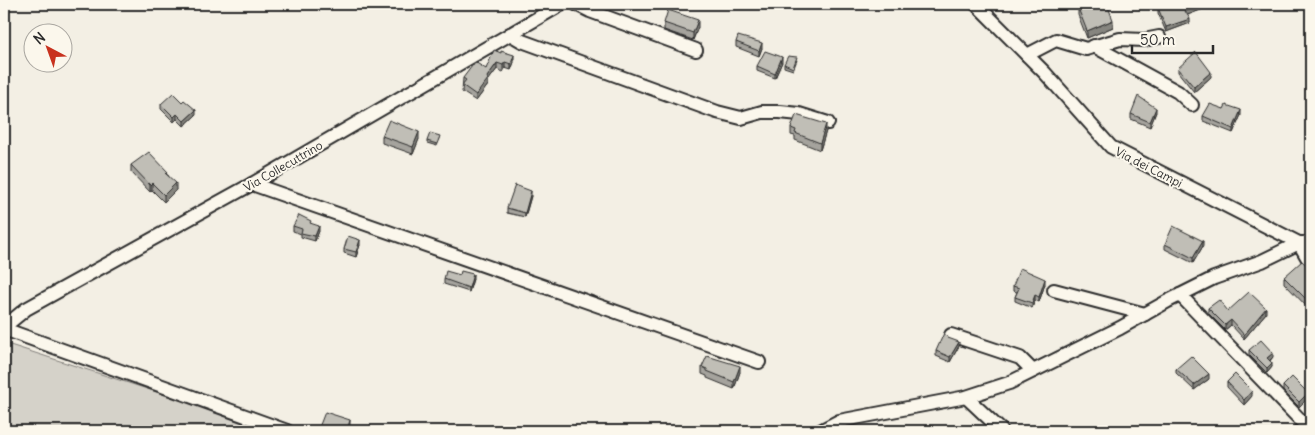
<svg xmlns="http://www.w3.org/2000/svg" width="1315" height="435" font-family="Delius,sans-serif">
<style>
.green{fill:#d5d2c9;stroke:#807e7a}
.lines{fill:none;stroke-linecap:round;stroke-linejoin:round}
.minor-casing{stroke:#2b2b2b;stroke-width:16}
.minor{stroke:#fbf7ec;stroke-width:12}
.wall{fill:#a5a39d;stroke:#2b2b2b}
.shaded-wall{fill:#86857f;stroke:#2b2b2b}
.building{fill:#c0beb6;stroke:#2b2b2b}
.labels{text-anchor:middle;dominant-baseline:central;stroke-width:4;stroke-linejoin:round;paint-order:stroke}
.street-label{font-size:12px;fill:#2b2b2b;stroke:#fbf7ec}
</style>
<rect width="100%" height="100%" fill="#f3efe4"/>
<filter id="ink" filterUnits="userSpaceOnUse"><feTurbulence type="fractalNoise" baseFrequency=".02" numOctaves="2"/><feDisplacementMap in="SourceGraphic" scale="10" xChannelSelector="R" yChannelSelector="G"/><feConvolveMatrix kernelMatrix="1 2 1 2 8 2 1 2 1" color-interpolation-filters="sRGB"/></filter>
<g filter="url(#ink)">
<polygon class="green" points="4,343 278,431 4,431"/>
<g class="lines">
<defs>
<g id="minor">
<polyline points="576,4 590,11 696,50"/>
<polyline points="976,4 1045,73 1111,147 1299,243 1311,243"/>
<polyline points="510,34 522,41 717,112 741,118 762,112 780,112 799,114 828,123"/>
<polyline points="1094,46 1178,92 1192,105"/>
<polyline points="1027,55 1056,40 1086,49 1120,39 1144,40 1159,37"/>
<polyline points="252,184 759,362"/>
<polyline points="1054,290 1145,314"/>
<polyline points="1180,295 1311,431"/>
<polyline points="4,327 26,309 252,184 562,4"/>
<polyline points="4,329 287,431"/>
<polyline points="951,335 1020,358 1033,371"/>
<polyline points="966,397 1002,431"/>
<polyline points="820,431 839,421 966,397 1009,383 1120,328 1168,301 1214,278 1262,261 1299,243 1311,264"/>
</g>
</defs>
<use href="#minor" class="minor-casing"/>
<use href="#minor" class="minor"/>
</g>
<g class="wall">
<polygon points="1181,4 1216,4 1187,15 1190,23 1166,32 1158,13 1158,8"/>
<polygon points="1078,8 1113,27 1087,38 1078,15"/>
<polygon points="664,23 698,27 693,40 664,30"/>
<polygon points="736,42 762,48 759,56 736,47"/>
<polygon points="501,53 514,62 511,70 505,68 503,72 497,69 488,81 488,85 476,101 462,92 463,78 486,69"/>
<polygon points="797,60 793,70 784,67 784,64"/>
<polygon points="782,62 775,78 757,71 757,66"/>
<polygon points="1178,68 1211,77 1194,92 1178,72"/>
<polygon points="161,104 196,115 184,126 177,119 174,122 161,109"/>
<polygon points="1224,109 1241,115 1233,133 1203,121 1203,116"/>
<polygon points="1156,112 1150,127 1131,119 1131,114"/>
<polygon points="791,128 826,131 820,150 795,140 795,136 791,135"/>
<polygon points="382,136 419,139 413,154 382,143"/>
<polygon points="440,139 437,146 427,143 427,141"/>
<polygon points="131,165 168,175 176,190 164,202 152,190 150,192 131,172"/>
<polygon points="531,196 525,217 507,213 507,208"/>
<polygon points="311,223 319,231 315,241 301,237 301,234 293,231 293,226"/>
<polygon points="1165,244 1203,246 1193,263 1165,249"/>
<polygon points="360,245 356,257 344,253 344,249"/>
<polygon points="1311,269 1311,311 1284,283 1284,277"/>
<polygon points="444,279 473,279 469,292 444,284"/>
<polygon points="1045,284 1039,302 1035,300 1032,308 1015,301 1015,297 1017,292 1013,291 1013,286"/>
<polygon points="1208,308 1228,311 1266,313 1244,339 1231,325 1225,330 1208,313"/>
<polygon points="948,338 959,346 950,362 936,356 936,351"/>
<polygon points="1249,350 1273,357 1270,361 1272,367 1267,373 1249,355"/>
<polygon points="702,367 740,372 734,389 707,378 707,376 702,374"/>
<polygon points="1176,369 1209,379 1194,390 1176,373"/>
<polygon points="1227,382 1252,396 1244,405 1227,387"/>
<polygon points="1283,386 1308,398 1299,407 1283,391"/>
</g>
<g class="shaded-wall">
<polygon points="1204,4 1216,4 1185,16 1185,11"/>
<polygon points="1190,19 1190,23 1166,32 1166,27"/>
<polygon points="698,20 698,27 693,40 693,33"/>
<polygon points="1113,20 1113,27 1087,38 1087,31"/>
<polygon points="762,43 762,48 759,56 759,51"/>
<polygon points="514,55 514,62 511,70 511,64"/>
<polygon points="782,57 782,62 775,78 775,74"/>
<polygon points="505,62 505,68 503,72 503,65"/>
<polygon points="497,63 497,69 488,81 488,85 476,101 476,95 487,77"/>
<polygon points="1211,72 1211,77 1194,92 1194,87"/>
<polygon points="1156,108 1156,112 1150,127 1150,122"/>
<polygon points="196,110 196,115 184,126 184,121"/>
<polygon points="1241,110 1241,115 1233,133 1233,129"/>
<polygon points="177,114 177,119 174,122 174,117"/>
<polygon points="826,124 826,131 820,150 820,143"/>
<polygon points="419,132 419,139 413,154 413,147"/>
<polygon points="152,183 152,190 150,192 150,185"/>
<polygon points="176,183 176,190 164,202 164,195"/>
<polygon points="531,191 531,196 525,217 525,213"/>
<polygon points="319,226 319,231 315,241 315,236"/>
<polygon points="360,240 360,245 356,257 356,252"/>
<polygon points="1203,241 1203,246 1193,263 1193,258"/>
<polygon points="473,274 473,279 469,292 469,288"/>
<polygon points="1045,279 1045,284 1039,302 1039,297"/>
<polygon points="1035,295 1035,300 1032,308 1032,303"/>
<polygon points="1266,308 1266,313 1244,339 1244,335"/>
<polygon points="1231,320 1231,325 1225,330 1225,325"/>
<polygon points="959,342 959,346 950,362 950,357"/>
<polygon points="1273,353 1273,357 1267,363 1267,358"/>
<polygon points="1272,363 1272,367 1267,373 1267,368"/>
<polygon points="740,366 740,372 734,389 734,382"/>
<polygon points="1209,374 1209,379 1194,390 1194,385"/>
<polygon points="1252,391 1252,396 1244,405 1244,400"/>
<polygon points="1308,393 1308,398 1299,407 1299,402"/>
<polygon points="350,420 350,427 349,431 347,431"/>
</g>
<g class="building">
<polygon points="1086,4 1107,4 1113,20 1087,31 1078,8"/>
<polygon points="1169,4 1204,4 1185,11 1190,19 1166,27 1158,8"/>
<polygon points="668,10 698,20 693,33 664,23"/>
<polygon points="738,36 762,43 759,51 736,42"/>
<polygon points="494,50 501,53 501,51 514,55 511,64 505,62 503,65 497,63 487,77 488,79 476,95 462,85 466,80 463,78 475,62 486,69"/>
<polygon points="765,51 782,57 775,74 757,66"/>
<polygon points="1196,52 1211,72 1194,87 1178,68"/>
<polygon points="788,56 797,57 793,68 784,64"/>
<polygon points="173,93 182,102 184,100 196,110 184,121 177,114 174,117 161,104"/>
<polygon points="1138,96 1156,108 1150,122 1131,114"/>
<polygon points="1210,104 1224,109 1226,105 1241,110 1233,129 1203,116"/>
<polygon points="796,115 826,124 820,143 795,133 796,130 791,128"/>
<polygon points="389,120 419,132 413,147 382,136"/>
<polygon points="430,133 440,136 437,144 427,141"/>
<polygon points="149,152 168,172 166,174 176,183 164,195 152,183 150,185 131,165"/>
<polygon points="515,185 531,191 525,213 507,208"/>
<polygon points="299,215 311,221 310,223 319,226 315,236 301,233 302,229 293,226"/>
<polygon points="1173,226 1203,241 1193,258 1165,244"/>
<polygon points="348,236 360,240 356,252 344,249"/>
<polygon points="1302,261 1311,269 1311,304 1284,277"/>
<polygon points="1020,268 1045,279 1039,297 1035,295 1032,303 1015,297 1019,288 1013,286"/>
<polygon points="446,271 460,275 461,271 473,274 469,288 444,279"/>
<polygon points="1249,292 1266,308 1244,335 1231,320 1225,325 1208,308 1219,300 1228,311"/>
<polygon points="944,333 948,338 959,342 950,357 936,351"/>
<polygon points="1261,340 1273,353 1267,358 1272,363 1267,368 1249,350"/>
<polygon points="707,356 740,366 734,382 707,371 707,369 702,367"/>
<polygon points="1191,356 1209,374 1194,385 1176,369"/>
<polygon points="1235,374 1252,391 1244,400 1227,382"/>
<polygon points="1292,377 1308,393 1299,402 1283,386"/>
<polygon points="325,412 350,420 347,431 322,431 318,430"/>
</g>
</g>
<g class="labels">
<g class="street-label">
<text transform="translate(283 166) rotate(-30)">Via Collecuttrino</text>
<text transform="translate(1149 167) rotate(27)">Via dei Campi</text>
</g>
</g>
<rect width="1315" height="435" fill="none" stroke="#fbf7ec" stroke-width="20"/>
<rect x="10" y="10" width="1295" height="415" fill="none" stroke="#2b2b2b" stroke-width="2" filter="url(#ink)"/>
<g transform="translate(48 48) rotate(319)"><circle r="24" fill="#fbf7ec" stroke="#a8a59f"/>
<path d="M0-4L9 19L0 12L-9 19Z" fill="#c8321e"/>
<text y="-8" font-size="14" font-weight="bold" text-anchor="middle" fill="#2b2b2b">N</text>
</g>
<path d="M1132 45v8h81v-8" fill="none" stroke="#2b2b2b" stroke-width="2.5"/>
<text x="1140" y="45" font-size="15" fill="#2b2b2b" stroke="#fbf7ec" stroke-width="4" paint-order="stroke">50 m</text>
</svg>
